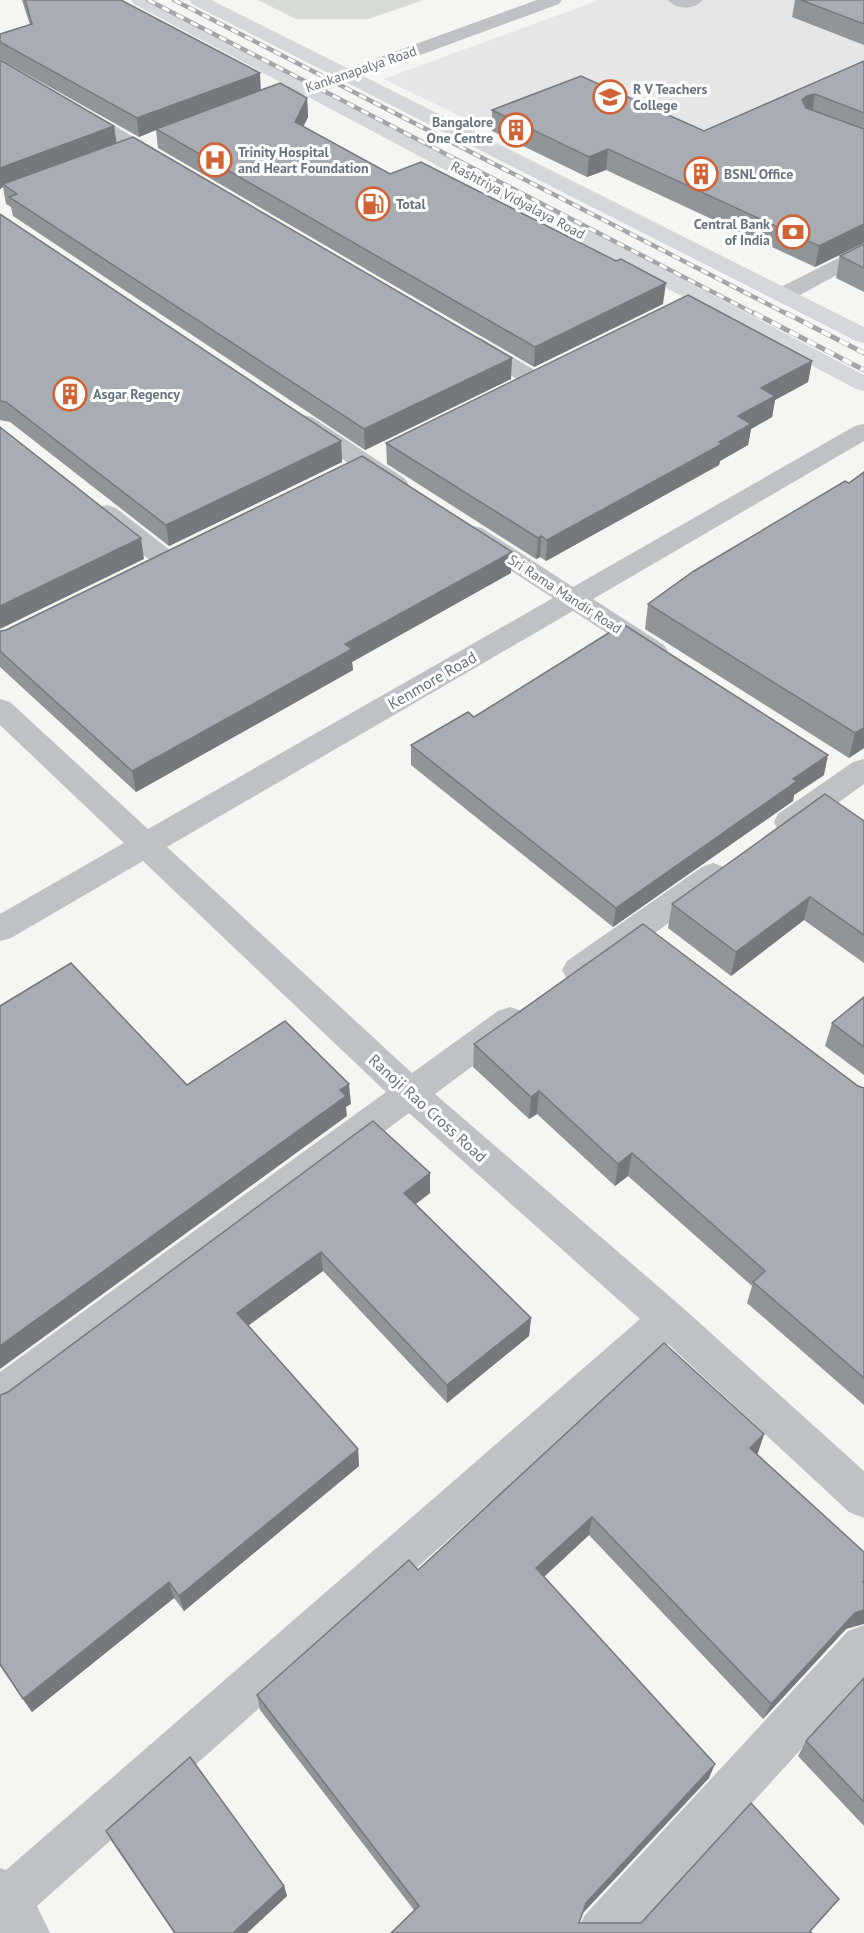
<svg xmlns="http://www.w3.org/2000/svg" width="864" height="1933" font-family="'PT Sans',sans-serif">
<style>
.built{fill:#e5e6e5}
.green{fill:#d6dbd3}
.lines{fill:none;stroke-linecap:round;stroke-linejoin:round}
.minor{fill:#bec1c5;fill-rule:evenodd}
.major{fill:#d4d7db;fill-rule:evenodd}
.rail-far1-casing{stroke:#a2a6ab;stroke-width:4.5}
.rail-casing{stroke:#a2a6ab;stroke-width:5}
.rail-far1{stroke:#fff;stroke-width:3;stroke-dasharray:8;stroke-linecap:butt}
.rail{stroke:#fff;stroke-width:4;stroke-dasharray:10;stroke-linecap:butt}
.wall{fill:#90959a}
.shaded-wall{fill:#75797d}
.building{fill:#a7adb3;stroke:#75797d;stroke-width:1.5}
.labels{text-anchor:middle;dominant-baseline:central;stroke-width:6;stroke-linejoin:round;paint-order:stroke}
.far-street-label{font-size:14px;fill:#67737f;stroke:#fff}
.far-poi-label{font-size:14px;font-weight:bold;fill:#67737f;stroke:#fff;text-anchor:start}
.street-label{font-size:16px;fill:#67737f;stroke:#fff}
</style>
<rect width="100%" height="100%" fill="#f5f5f2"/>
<polygon class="built" points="599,0 864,0 864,69 631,168 521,116 486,129 384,79"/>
<polygon class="green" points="258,0 424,0 368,19 296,19"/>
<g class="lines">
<g class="minor">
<path d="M 537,0 L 562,0 L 559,4 L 317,93 L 283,99 L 252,110 L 245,108 L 243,104 C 252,91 291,86 306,84 Z"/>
<path d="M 668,0 L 703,0 C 694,10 677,10 668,0 Z"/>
<polygon points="0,61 6,62 171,159 174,163 171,167 157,167 0,74"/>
<polygon points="864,245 864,260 791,300 783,302 775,300 772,295 775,290"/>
<polygon points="473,336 481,338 541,374 545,379 541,384 533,386 525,384 465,348 462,343 465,338"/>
<polygon points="303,415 312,417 404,478 408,483 404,488 395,491 386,488 294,427 291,422 294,417"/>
<polygon points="864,424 864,441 593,599 664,645 668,651 664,657 654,660 644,657 573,611 167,847 412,1073 498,1011 510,1007 522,1011 527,1020 522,1029 435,1094 682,1307 864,1471 864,1518 849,1512 668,1344 37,1906 50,1933 0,1933 0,1868 6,1870 640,1319 409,1113 14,1408 0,1414 0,1372 386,1092 143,861 11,938 0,941 0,914 124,843 0,725 0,699 10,702 148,829 553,598 464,540 460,534 464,528 473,526 482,528 573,587 855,426"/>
<polygon points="107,505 116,508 175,554 179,560 175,566 166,568 157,566 98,518 94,513 98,508"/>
<polygon points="864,759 864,784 800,830 789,833 778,830 774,822 778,814 853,762"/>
<polygon points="713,863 724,867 729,875 724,883 591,979 579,983 567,979 562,970 567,961 702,867"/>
<polygon points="864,1625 864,1680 634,1933 577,1933 584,1916 848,1631"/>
</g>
<g class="major">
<polygon points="131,0 153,0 864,375 864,391 856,389 134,4"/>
<polygon points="189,0 211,0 864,327 864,343 856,341 192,4"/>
</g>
<defs>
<g id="rail-far1">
<polyline points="148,0 757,315"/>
<polyline points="174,0 789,315"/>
</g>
<g id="rail">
<polyline points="754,313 864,370"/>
<polyline points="786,313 864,353"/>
</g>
</defs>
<use href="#rail-far1" class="rail-far1-casing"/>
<use href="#rail" class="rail-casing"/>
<use href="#rail-far1" class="rail-far1"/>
<use href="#rail" class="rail"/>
</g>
<g class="wall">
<polygon points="22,0 121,0 261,90 307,98 308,117 303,127 390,174 663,304 534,367 158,148 156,130 139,137 0,59 0,34 30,25"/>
<polygon points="795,0 864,0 864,45 792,17"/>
<polygon points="0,60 114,126 116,143 511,379 365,450 13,216 11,207 6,204 3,187 0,189"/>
<polygon points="864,61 864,243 815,267 606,170 587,177 492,131 492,110 704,131"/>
<polygon points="0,214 341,441 342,462 169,546 10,422 0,420"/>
<polygon points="864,244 864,292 836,278 840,256"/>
<polygon points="812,361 808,382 775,400 772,417 751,429 748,445 720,461 719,465 546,561 540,557 536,559 387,464 386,443"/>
<polygon points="849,483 864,748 849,758 645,629 648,604"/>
<polygon points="511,573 352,662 353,670 136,792 0,667 0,631"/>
<polygon points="474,717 824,775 794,795 793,801 613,927 411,765 411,745"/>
<polygon points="864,821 864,963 804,920 731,976 668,928 672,904"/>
<polygon points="864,997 864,1075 825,1046 832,1023"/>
<polygon points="474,1044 858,1086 864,1088 864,1405 747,1303 752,1286 628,1176 615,1186 537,1114 529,1119 473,1067"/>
<polygon points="430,1193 416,1204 531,1318 529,1336 447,1403 323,1271 248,1325 358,1449 359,1466 184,1611 174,1598 32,1712 0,1666 0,1395 8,1392"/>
<polygon points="764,1434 757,1454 846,1629 763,1719 589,1535 544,1577 709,1778 582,1914 579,1923 641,1923 829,1911 811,1931 391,1933 414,1910 260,1710 257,1695 418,1570"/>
<polygon points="864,1678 864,1826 798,1756 806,1741"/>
<polygon points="106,1831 284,1886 287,1896 247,1933 174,1933 112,1842"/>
</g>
<g class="shaded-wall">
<polygon points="260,73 261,92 156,129 156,130 139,137 137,118"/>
<polygon points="815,94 812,114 803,116 802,100 807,96"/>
<polygon points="307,98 308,117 296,142 295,122"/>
<polygon points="114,126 117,146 3,184 3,187 0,189 0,168"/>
<polygon points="608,149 606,170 587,177 589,157"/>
<polygon points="864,224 864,243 815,267 819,246"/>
<polygon points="666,283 663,304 534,367 535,347"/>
<polygon points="512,358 511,379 365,450 364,429"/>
<polygon points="812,361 808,382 775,400 772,417 751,429 748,445 720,461 719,465 546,561 547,540 719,442 761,388"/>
<polygon points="341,441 342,462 169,546 166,525"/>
<polygon points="541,536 540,557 536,559 538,538"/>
<polygon points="141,538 144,559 0,629 0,606"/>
<polygon points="512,552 511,573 352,662 353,670 136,792 132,771 345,644"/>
<polygon points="864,728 864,748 849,758 855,733"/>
<polygon points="828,755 824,775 794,795 793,801 613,927 616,908 793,779"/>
<polygon points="810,897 804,920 731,976 736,952"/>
<polygon points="349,1084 351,1104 346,1107 347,1116 0,1369 0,1346"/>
<polygon points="539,1091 537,1114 529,1119 531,1097"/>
<polygon points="632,1153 628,1176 615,1186 618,1164"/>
<polygon points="430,1173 430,1193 405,1212 404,1193"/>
<polygon points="321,1252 323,1271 241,1331 237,1313"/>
<polygon points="531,1318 529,1336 447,1403 447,1385"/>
<polygon points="764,1434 758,1453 744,1467 750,1448"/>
<polygon points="358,1449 359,1466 184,1611 179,1596"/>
<polygon points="592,1517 589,1535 534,1586 536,1568"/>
<polygon points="169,1582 174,1598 32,1712 23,1699"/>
<polygon points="864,1610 864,1624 846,1629 763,1719 771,1704 855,1613"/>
<polygon points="715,1764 709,1778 582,1914 576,1933 586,1903"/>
<polygon points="284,1886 287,1896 247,1933 233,1933"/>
</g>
<g class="building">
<polygon points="25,0 121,0 260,73 137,118 0,42 0,34 32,24"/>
<polygon points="801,0 864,0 864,24"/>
<polygon points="0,60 114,126 0,168"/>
<polygon points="864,61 864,113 815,94 807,96 802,100 806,108 864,129 864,224 819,246 608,149 589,157 492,110 581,76 704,131"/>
<polygon points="280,83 307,98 295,122 390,174 421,162 616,261 621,259 666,283 535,347 156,129"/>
<polygon points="133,137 512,358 364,429 9,197 17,194 3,184"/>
<polygon points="0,214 341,441 166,525 6,402 0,401"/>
<polygon points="864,244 864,268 840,256"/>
<polygon points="688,295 812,361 761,388 775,396 738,416 751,424 719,442 722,444 547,540 541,536 538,538 386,443"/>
<polygon points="0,427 141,538 0,606"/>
<polygon points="362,456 512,552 345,644 352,649 132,771 0,651 0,631 6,630"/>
<polygon points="864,472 864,728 855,733 648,604 694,571 845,481 849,483"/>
<polygon points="623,624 828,755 793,779 797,781 616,908 411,745 468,712 474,717"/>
<polygon points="825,794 864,821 864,935 810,897 736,952 672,904"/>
<polygon points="643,924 858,1086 864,1088 864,1378 753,1282 765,1271 632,1153 618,1164 539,1091 531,1097 474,1044"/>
<polygon points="71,963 187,1085 285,1021 349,1084 340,1090 346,1096 0,1346 0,1006"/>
<polygon points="864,997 864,1047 832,1023"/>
<polygon points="373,1121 430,1173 404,1193 531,1318 447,1385 321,1252 237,1313 358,1449 179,1596 169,1582 23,1699 0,1664 0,1395 8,1392"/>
<polygon points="664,1343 764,1434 750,1448 864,1552 864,1581 863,1582 864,1584 864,1610 855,1613 771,1704 592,1517 536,1568 715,1764 586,1903 579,1923 641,1923 751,1803 839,1899 810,1931 812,1933 391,1933 419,1906 257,1695 409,1560 418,1570"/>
<polygon points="864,1678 864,1802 806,1741"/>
<polygon points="190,1757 284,1886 233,1933 175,1933 106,1831"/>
</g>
<defs>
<symbol id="university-ring" viewBox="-11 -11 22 22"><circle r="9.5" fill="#fff" stroke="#d06336" stroke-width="1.5"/><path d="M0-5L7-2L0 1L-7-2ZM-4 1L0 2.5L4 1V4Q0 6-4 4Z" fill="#d06336"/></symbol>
<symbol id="building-ring" viewBox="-11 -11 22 22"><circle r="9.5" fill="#fff" stroke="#d06336" stroke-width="1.5"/><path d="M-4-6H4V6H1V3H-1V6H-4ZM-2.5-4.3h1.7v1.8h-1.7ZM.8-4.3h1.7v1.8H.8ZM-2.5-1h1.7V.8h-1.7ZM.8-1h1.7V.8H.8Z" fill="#d06336"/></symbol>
<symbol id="hospital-ring" viewBox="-11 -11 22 22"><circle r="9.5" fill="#fff" stroke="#d06336" stroke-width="1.5"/><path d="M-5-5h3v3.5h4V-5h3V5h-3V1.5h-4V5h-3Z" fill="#d06336"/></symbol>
<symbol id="fuel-ring" viewBox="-11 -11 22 22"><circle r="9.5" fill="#fff" stroke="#d06336" stroke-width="1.5"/><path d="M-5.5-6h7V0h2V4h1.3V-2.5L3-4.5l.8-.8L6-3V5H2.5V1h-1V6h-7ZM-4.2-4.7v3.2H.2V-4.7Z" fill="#d06336"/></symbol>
<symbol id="bank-ring" viewBox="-11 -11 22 22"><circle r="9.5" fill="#fff" stroke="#d06336" stroke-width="1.5"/><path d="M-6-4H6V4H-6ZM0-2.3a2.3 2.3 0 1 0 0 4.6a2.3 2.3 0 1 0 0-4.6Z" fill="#d06336"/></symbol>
</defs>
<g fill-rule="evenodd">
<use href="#university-ring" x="591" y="78" width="38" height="38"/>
<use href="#building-ring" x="497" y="111" width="38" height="38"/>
<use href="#hospital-ring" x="196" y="141" width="38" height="38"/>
<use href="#building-ring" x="682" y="155" width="38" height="38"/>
<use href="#fuel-ring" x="354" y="185" width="38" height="38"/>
<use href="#bank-ring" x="774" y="213" width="38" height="38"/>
<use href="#building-ring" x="51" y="375" width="38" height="38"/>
</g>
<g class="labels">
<g class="far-street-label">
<text transform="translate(361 69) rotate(-19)">Kankanapalya Road</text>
<text transform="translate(518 200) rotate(28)">Rashtriya Vidyalaya Road</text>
<text transform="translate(565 594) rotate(33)">Sri Rama Mandir Road</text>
</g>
<g class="far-poi-label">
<text x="633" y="89">R V Teachers<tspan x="633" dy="16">College</tspan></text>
<text x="493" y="122" text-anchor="end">Bangalore<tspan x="493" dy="16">One Centre</tspan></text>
<text x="238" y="152">Trinity Hospital<tspan x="238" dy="16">and Heart Foundation</tspan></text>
<text x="724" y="174">BSNL Office</text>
<text x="396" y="204">Total</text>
<text x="770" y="224" text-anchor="end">Central Bank<tspan x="770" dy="16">of India</tspan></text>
<text x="93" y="394">Asgar Regency</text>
</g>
<g class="street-label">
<text transform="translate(432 680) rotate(-30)">Kenmore Road</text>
<text transform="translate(428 1108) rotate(42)">Ranoji Rao Cross Road</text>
</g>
</g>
</svg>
